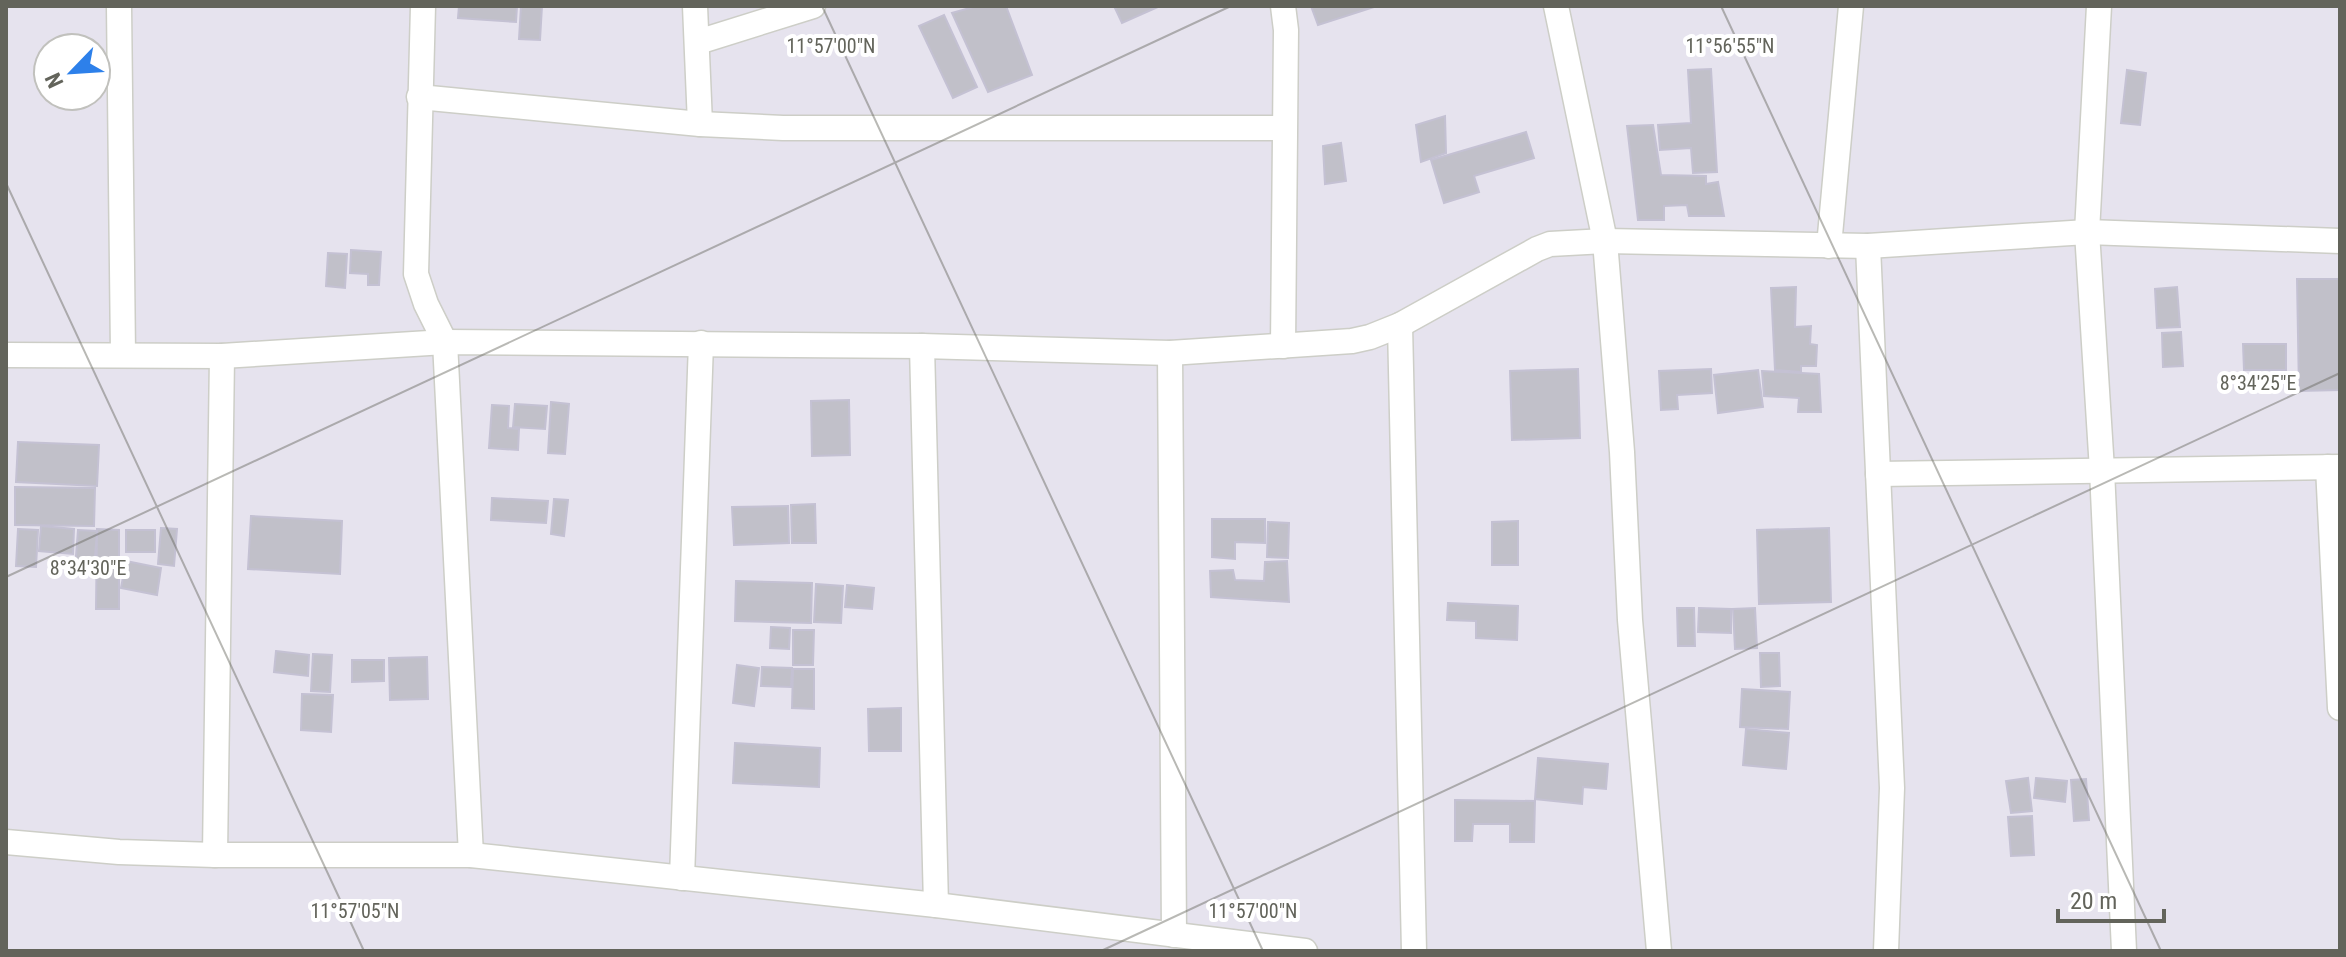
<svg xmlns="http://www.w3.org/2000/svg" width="2346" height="957" font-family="'Roboto Condensed',sans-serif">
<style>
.building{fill:#c1c0c9;stroke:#c4c1d3;stroke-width:2}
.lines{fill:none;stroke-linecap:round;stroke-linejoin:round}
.minor-casing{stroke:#cdcec7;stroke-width:27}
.minor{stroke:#fff;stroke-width:24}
.ticks{fill:none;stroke:#63645b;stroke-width:2;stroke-opacity:0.45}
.ticks-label{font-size:20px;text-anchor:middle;fill:#63645b;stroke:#fff;stroke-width:8;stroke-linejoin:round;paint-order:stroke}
</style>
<rect width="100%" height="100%" fill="#e6e3ee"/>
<g class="building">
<polygon points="459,6 517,6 516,22 458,18"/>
<polygon points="521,6 542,6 540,40 519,39"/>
<polygon points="977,6 1006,6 1032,75 988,92 952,13"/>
<polygon points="1114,6 1160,6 1122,23"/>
<polygon points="1311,6 1377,6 1318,25"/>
<polygon points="944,15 977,87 953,98 919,26"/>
<polygon points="1711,69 1717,172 1693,173 1691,148 1660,150 1658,125 1691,123 1688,70"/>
<polygon points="2127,70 2146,73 2140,125 2121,123"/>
<polygon points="1445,116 1446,153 1421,162 1416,125"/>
<polygon points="1653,125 1661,175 1706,176 1706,184 1718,182 1724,216 1689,216 1687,205 1664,206 1664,220 1638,220 1627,126"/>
<polygon points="1526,132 1534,158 1474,176 1479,192 1444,203 1431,160"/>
<polygon points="1341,143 1346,181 1325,184 1323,146"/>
<polygon points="351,250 381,252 379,285 368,285 368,274 350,273"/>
<polygon points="328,253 347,254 345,288 326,286"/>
<polygon points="2297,279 2340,279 2340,390 2299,391"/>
<polygon points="1796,287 1795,327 1811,326 1810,344 1817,345 1816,366 1801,366 1801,372 1775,370 1771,288"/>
<polygon points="2177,287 2180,327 2157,328 2155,289"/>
<polygon points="2181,332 2183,366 2163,367 2162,333"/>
<polygon points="2243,344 2286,344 2286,370 2244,370"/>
<polygon points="1578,369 1580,438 1512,440 1510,371"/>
<polygon points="1711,369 1712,393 1677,395 1678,409 1661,410 1659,371"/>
<polygon points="1758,370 1763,407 1718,413 1714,375"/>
<polygon points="1762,371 1819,374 1821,412 1798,412 1799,398 1764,396"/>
<polygon points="849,400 850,455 812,456 811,401"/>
<polygon points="551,402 569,404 565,454 548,453"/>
<polygon points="515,404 547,406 545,429 513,427"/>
<polygon points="492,405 509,406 508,428 519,429 518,450 489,448"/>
<polygon points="18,442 99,445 97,486 16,482"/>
<polygon points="15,487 95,488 94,526 15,525"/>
<polygon points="492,498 548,501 546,523 491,520"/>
<polygon points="554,499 568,500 564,536 551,534"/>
<polygon points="815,504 816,543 792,543 791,505"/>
<polygon points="788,506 789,543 734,545 732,507"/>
<polygon points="251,516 342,521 340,574 248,569"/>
<polygon points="1212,519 1265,519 1265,543 1235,542 1235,559 1212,557"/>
<polygon points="1518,521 1518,565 1492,565 1492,522"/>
<polygon points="1268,522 1289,523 1288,558 1267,557"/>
<polygon points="41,526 74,529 73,554 39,551"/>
<polygon points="161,528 177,529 174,566 158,564"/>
<polygon points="1829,528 1831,602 1759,604 1757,530"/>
<polygon points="18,529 38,530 36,567 16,566"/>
<polygon points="97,529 119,530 119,609 96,609"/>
<polygon points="78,530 97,531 94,570 75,569"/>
<rect x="126" y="530" width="29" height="22"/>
<polygon points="126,561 161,568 157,595 121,588"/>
<polygon points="1287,561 1289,602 1211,597 1210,571 1233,570 1235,580 1264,581 1265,562"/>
<polygon points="736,581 812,583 811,623 735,621"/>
<polygon points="816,584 843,586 841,623 814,622"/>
<polygon points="847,585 874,588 872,609 845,607"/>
<polygon points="1448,603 1518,606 1517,640 1476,638 1476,621 1447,620"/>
<polygon points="1677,608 1694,608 1695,646 1678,646"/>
<polygon points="1699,608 1731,609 1731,633 1698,632"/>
<polygon points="1755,608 1757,648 1735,649 1733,609"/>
<polygon points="771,627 790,628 789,649 770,648"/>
<polygon points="793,630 814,630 813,665 793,665"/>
<polygon points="276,651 309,655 308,676 274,672"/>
<polygon points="1760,653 1779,653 1780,686 1761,687"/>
<polygon points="313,654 332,655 330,692 311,691"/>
<polygon points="427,657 428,699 390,700 389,658"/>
<polygon points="352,660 384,660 384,681 352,682"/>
<polygon points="737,665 759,668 754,706 733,703"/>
<polygon points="762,667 792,668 791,687 761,686"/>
<polygon points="793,669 814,669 814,709 792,708"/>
<polygon points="1742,689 1790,692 1788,729 1740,727"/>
<polygon points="302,694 333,695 331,732 301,730"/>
<polygon points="901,708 901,751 869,751 868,709"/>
<polygon points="1746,729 1789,733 1786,769 1743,765"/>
<polygon points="735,743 820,748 819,787 733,783"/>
<polygon points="1538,758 1608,764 1606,789 1583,787 1582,804 1535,799"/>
<polygon points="2028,778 2032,811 2011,813 2006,781"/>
<polygon points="2036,778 2067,781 2065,802 2034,798"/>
<polygon points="2086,779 2089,820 2074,821 2071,780"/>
<polygon points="1455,800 1535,801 1534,842 1510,842 1510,824 1473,824 1472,841 1455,841"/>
<polygon points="2032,816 2034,855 2011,856 2008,817"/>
</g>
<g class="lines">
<defs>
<g id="minor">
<polyline points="119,6 123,355"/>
<polyline points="423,6 416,274 426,304 445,342 471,855"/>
<polyline points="695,6 700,124"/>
<polyline points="1283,6 1286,30 1283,346"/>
<polyline points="1556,6 1605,241 1622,452 1630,620 1659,951"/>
<polyline points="2099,6 2087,232 2102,470 2124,951"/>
<polyline points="698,42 813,6"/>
<polyline points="419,97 700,124 783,128 1284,128"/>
<polyline points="1829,246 1851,6"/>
<polyline points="1868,246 1892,788 1886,951"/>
<polyline points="1400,325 1414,951"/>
<polyline points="922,346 936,905"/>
<polyline points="1170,353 1174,935"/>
<polyline points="6,355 222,356 445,342 922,346 1170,353 1352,341 1370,337 1400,325 1537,249 1550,244 1605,241 1868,246 2087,232 2340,241"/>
<polyline points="2328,467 2340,708"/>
<polyline points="1878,474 2340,467"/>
<polyline points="6,842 119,852 215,855 471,855 936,905 1305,951"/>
<polyline points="215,855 222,356"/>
<polyline points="682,878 701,343"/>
</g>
</defs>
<use href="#minor" class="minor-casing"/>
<use href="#minor" class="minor"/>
</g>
<path class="ticks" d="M 822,6 L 1263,951M 1721,6 L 2161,951M 6,183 L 364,951M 6,577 L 1231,6M 1101,951 L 2340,373"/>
<g class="ticks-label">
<text x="831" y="53">11°57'00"N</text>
<text x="1730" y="53">11°56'55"N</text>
<text x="2258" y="390">8°34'25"E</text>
<text x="88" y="575">8°34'30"E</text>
<text x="355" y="918">11°57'05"N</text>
<text x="1253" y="918">11°57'00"N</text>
</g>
<rect width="2346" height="957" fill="none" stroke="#63645b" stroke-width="16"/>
<g transform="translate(72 72) rotate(245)"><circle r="38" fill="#ffffff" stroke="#c1c1bd" stroke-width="2"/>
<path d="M0-6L14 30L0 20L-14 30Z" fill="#2d80ea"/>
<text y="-12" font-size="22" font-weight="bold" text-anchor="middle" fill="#63645b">N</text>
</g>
<path d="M2058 909v12h106v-12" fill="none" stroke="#63645b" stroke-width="4"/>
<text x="2070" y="909" font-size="24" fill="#63645b" stroke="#ffffff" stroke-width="6" paint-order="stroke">20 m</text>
</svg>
